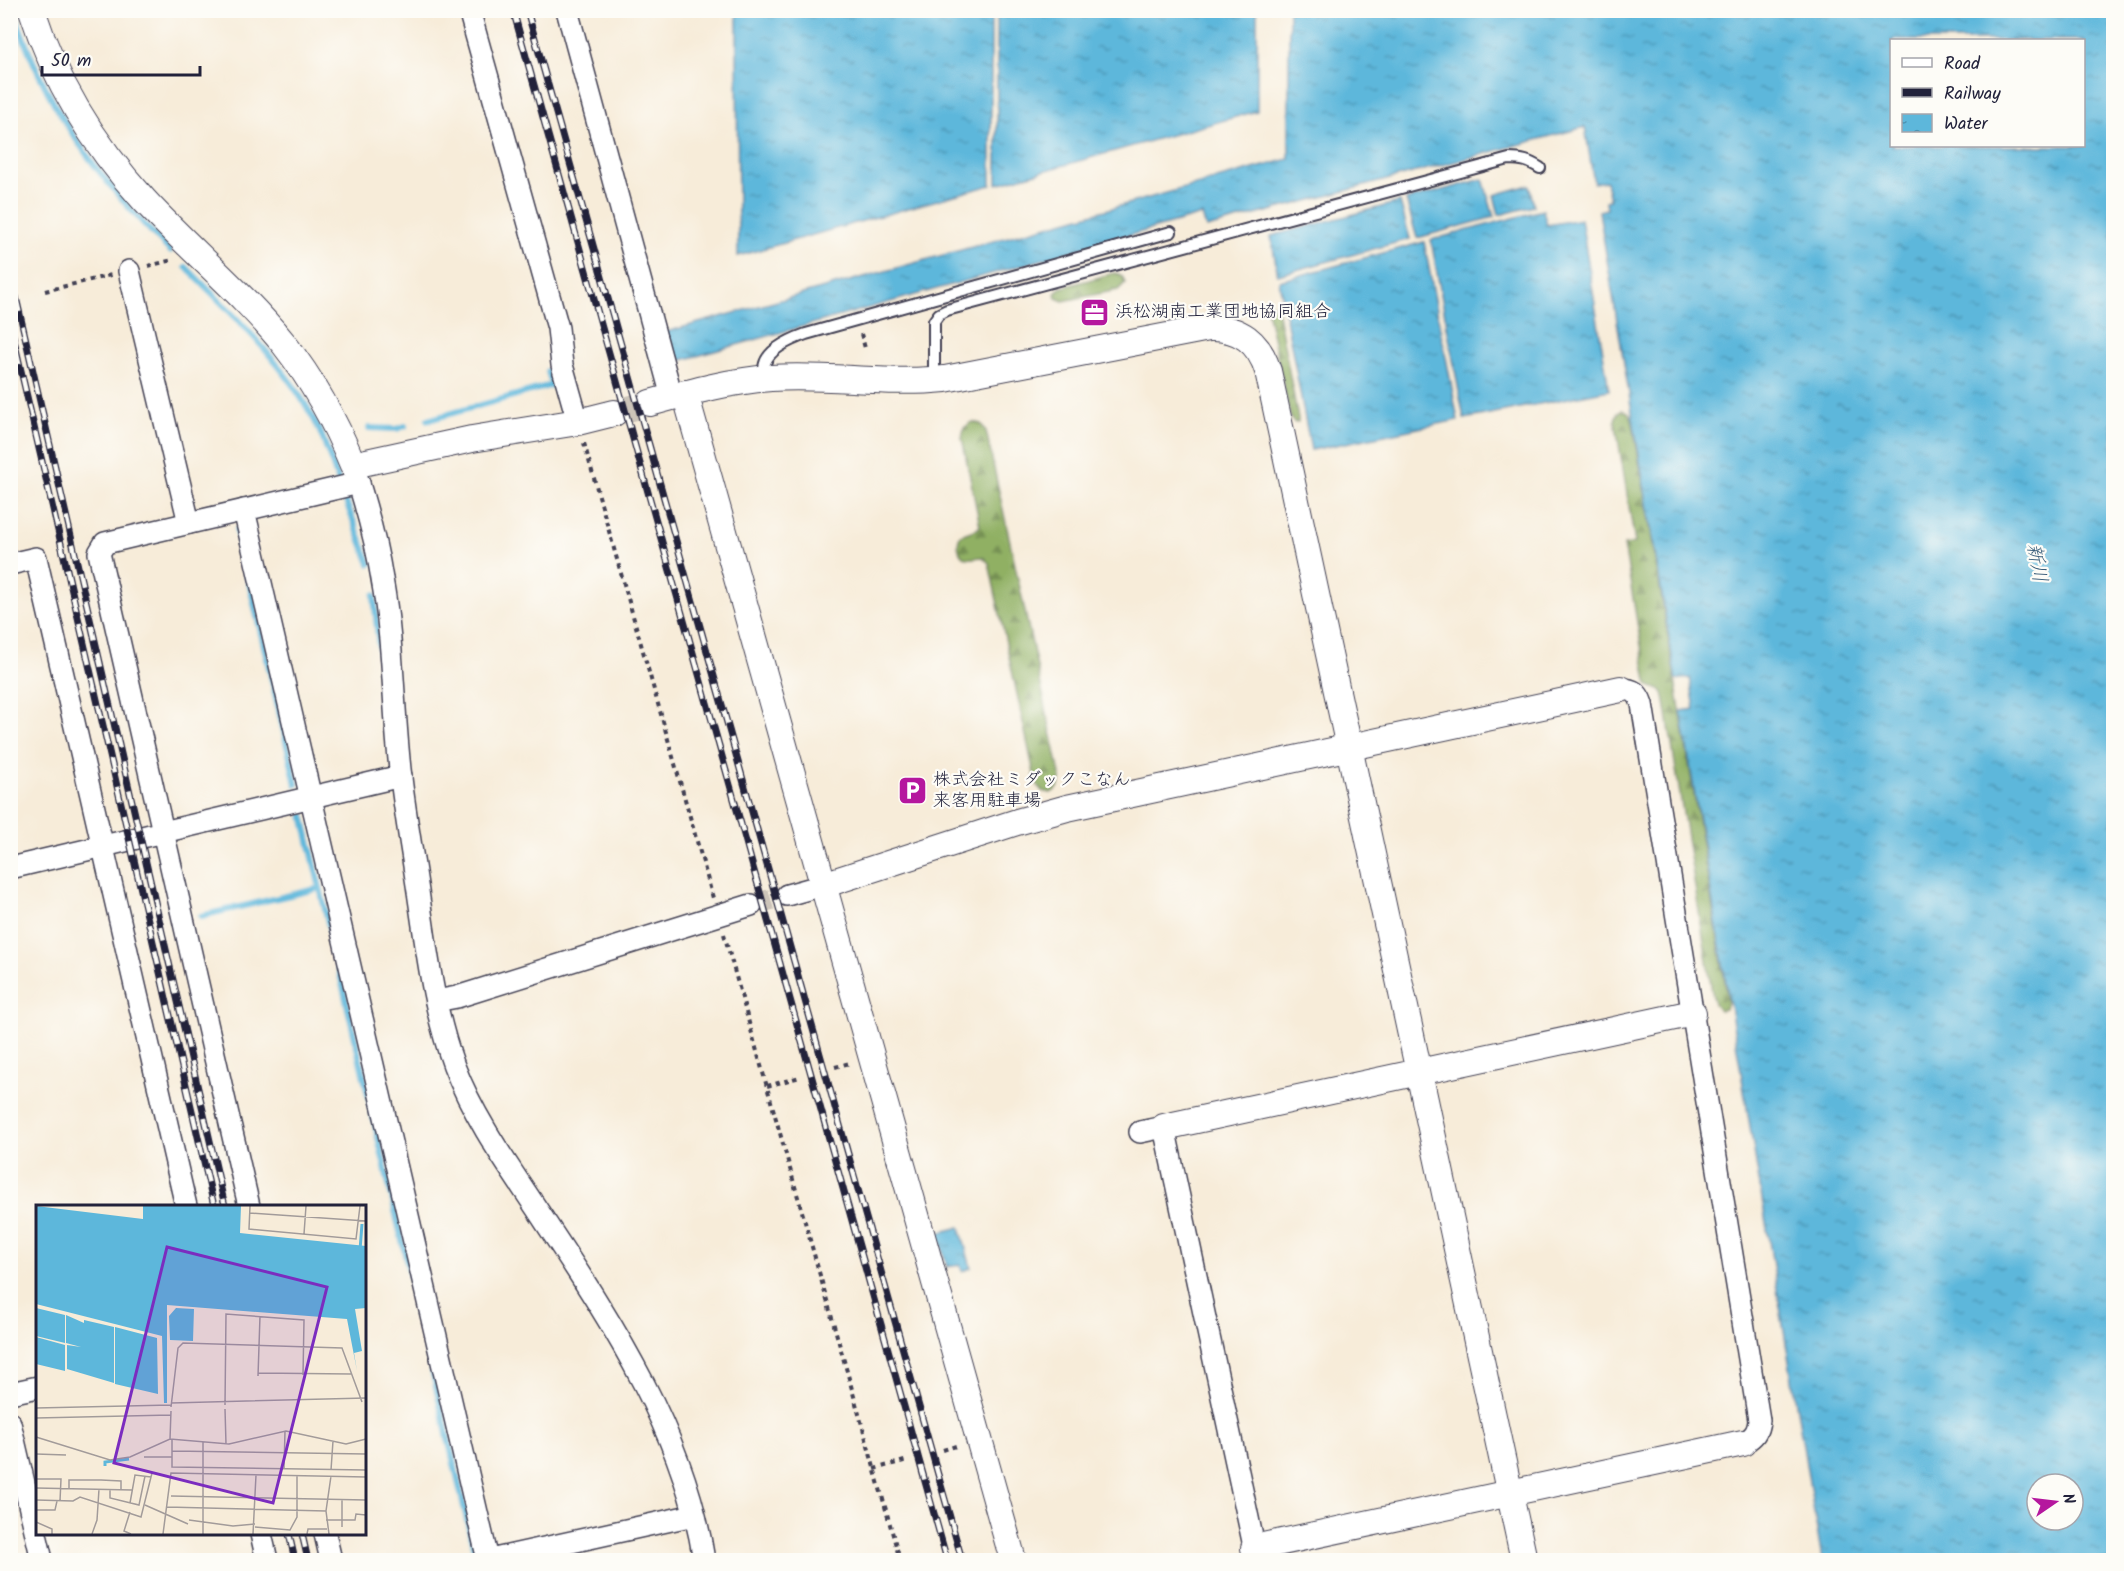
<svg xmlns="http://www.w3.org/2000/svg" width="2124" height="1571" font-family="Kalam,'Klee One',sans-serif">
<style>
.forest{fill:url(#forest-firs);stroke:#59694f;stroke-width:1.5}
.water{fill:url(#water-ripples);stroke:#406c8b;stroke-width:1.5;fill-rule:evenodd}
.lines{fill:none;stroke-linecap:round;stroke-linejoin:round}
.stream{stroke:#5db7db;stroke-width:6}
.minor-tunnel{stroke:#ccc4b9;stroke-width:21;stroke-dasharray:21 10;stroke-linecap:butt}
.tertiary-tunnel{stroke:#ccc4b9;stroke-width:26;stroke-dasharray:26 13;stroke-linecap:butt}
.service-casing{stroke:#424053;stroke-width:14}
.minor-casing{stroke:#424053;stroke-width:24}
.tertiary-casing{stroke:#424053;stroke-width:28}
.path{stroke:#424053;stroke-width:4;stroke-dasharray:4.5 4.5;stroke-linecap:butt}
.service{stroke:#fff;stroke-width:10}
.minor{stroke:#fff;stroke-width:21}
.tertiary{stroke:#fff;stroke-width:26}
.rail-casing{stroke:#22223b;stroke-width:7}
.rail{stroke:#fdfcf7;stroke-width:4.5;stroke-dasharray:14;stroke-linecap:butt}
.labels{text-anchor:middle;dominant-baseline:central;stroke-width:4.5;stroke-linejoin:round;paint-order:stroke}
.poi-label{font-size:18px;fill:#22223b;stroke:#fdfcf7;text-anchor:start}
.water-label{font-size:20px;font-style:italic;fill:#3a5e7b;stroke:#fdfcf7}
.inset-river{fill:none;stroke:#5db7db;stroke-width:3}
.inset-road{fill:none;stroke:#a29b9a;stroke-width:1.5}
.view{fill:#7b2cbf;fill-opacity:0.15;stroke:#7b2cbf;stroke-width:3}
.inset-edge{fill:none;stroke:#22223b;stroke-width:3}
</style>
<defs>
<pattern id="forest-firs" width="22" height="20" patternUnits="userSpaceOnUse" patternTransform="scale(1.5)"><rect width="22" height="20" fill="#90b063"/><path d="M5 1l3.5 6h-7zM16 11l3.5 6h-7z" fill="#758f53"/></pattern>
<pattern id="water-ripples" width="26" height="14" patternUnits="userSpaceOnUse" patternTransform="scale(1.5)"><rect width="26" height="14" fill="#5db7db"/><path d="M2 4q2-2 4 0t4 0M15 11q2-2 4 0t4 0" fill="none" stroke="#4c94b3"/></pattern>
</defs>
<rect width="100%" height="100%" fill="#fdfcf7"/>
<filter id="ink" filterUnits="userSpaceOnUse"><feTurbulence type="fractalNoise" baseFrequency=".0167" numOctaves="2"/><feDisplacementMap in="SourceGraphic" scale="12" xChannelSelector="R" yChannelSelector="G"/><feConvolveMatrix kernelMatrix="1 2 1 2 8 2 1 2 1" color-interpolation-filters="sRGB"/></filter>
<filter id="wash" filterUnits="userSpaceOnUse"><feTurbulence type="fractalNoise" baseFrequency=".008" numOctaves="4" result="noise"/><feDisplacementMap in="SourceGraphic" scale="24" xChannelSelector="R" yChannelSelector="G"/><feGaussianBlur stdDeviation="1.35" result="paint"/><feColorMatrix in="noise" values="0 0 0 0 0 0 0 0 0 0 0 0 0 0 0 0 0 1.4 0 .05"/><feComposite in="paint" operator="in"/></filter>
<g filter="url(#wash)">
<rect width="100%" height="100%" fill="#f7ecd9"/>
<g class="forest">
<path d="M 1114,273 C 1121,274 1123,276 1125,283 L 1118,290 L 1063,301 L 1056,298 L 1055,294 L 1060,288 Z"/>
<polygon points="1272,304 1277,308 1298,418 1298,422 1295,423 1291,419 1267,310 1268,306"/>
<polygon points="1622,410 1628,412 1632,418 1728,1001 1725,1009 1720,1010 1714,1004 1664,696 1662,691 1649,686 1647,681 1624,545 1635,543 1615,420 1617,414"/>
<path d="M 972,422 L 981,424 L 986,431 L 1061,778 L 1058,788 L 1051,793 L 1042,791 L 1036,783 L 989,563 L 983,557 C 978,557 972,559 967,558 C 957,555 957,543 960,535 L 977,529 L 980,526 L 962,438 L 964,428 Z"/>
</g>
<g class="water">
<polygon points="737,11 991,11 991,185 738,256"/>
<polygon points="997,11 1257,11 1257,111 997,184"/>
<path d="M 1289,11 L 2113,11 L 2113,1560 L 1822,1560 L 1681,711 L 1695,709 L 1690,678 L 1676,680 L 1599,211 L 1607,209 L 1606,201 L 1610,200 L 1606,181 L 1594,183 L 1585,127 L 1206,228 L 1202,215 L 675,362 L 666,332 L 1289,159 ZM 1892,40 L 2084,40 L 2084,146 L 1892,146 ZM 2037,1484 L 2073,1484 L 2073,1520 L 2037,1520 Z"/>
<polygon points="1483,179 1494,217 1417,238 1406,200"/>
<polygon points="1529,185 1534,206 1499,215 1494,195"/>
<polygon points="1400,202 1410,239 1278,275 1271,236"/>
<polygon points="1543,210 1547,225 1581,219 1609,390 1464,419 1431,240"/>
<polygon points="1424,242 1458,420 1311,450 1279,281"/>
<polygon points="960,1227 971,1268 962,1271 960,1264 947,1267 938,1233"/>
</g>
<g class="lines">
<g class="stream">
<path d="M 14,10 C 44,107 100,181 170,251"/>
<path d="M 186,267 C 234,316 284,362 316,423 C 325,441 331,461 338,480"/>
<polyline points="548,371 552,385"/>
<polyline points="428,420 559,383"/>
<polyline points="369,428 397,429 405,426"/>
<polyline points="343,494 370,564"/>
<polyline points="237,530 296,784"/>
<polyline points="374,595 384,701"/>
<polyline points="303,815 475,1554"/>
<polyline points="201,916 320,888"/>
<polyline points="666,1460 675,1484"/>
</g>
</g>
</g>
<g filter="url(#ink)">
<g class="lines">
<polyline class="minor-tunnel" points="751,905 787,895"/>
<polyline class="tertiary-tunnel" points="614,413 650,403"/>
<defs>
<g id="service">
<path d="M 765,379 C 765,374 763,368 765,363 C 770,348 792,339 806,334 L 1171,232"/>
<path d="M 934,380 L 934,321 L 939,314 L 947,310 L 1509,159 C 1522,159 1529,161 1540,168"/>
</g>
<g id="minor">
<polyline points="469,10 558,328 562,365 578,422"/>
<polyline points="567,10 672,397"/>
<polyline points="129,271 189,523"/>
<path d="M 353,465 C 365,502 376,540 382,579 C 394,644 393,712 401,778 C 406,820 414,863 420,905 C 428,960 435,1014 454,1066 C 476,1123 513,1172 546,1223 C 615,1327 685,1435 704,1560"/>
<polyline points="244,510 488,1560"/>
<polyline points="10,564 36,558 186,1206"/>
<path d="M 1621,689 C 1633,689 1638,692 1642,704 L 1759,1420 C 1758,1432 1754,1437 1743,1443"/>
<polyline points="10,868 401,776"/>
<polyline points="787,895 823,885"/>
<polyline points="436,1001 457,997 751,905"/>
<polyline points="1140,1132 1164,1127 1257,1560"/>
<polyline points="249,1206 99,553 105,543 359,483"/>
<polyline points="10,1393 38,1387"/>
<polyline points="10,1423 42,1560"/>
<polyline points="261,1534 267,1560"/>
<polyline points="325,1534 331,1560"/>
<polyline points="490,1560 694,1515"/>
</g>
<g id="tertiary">
<path d="M 32,10 C 55,82 94,145 144,200 C 189,249 242,292 284,344 C 313,381 335,421 353,465 L 472,439 L 578,422 L 614,413"/>
<polyline points="685,393 1013,1560"/>
<path d="M 650,403 C 690,392 729,381 771,378 C 829,374 887,385 945,379 L 1209,328 C 1240,327 1259,342 1268,371 L 1524,1560"/>
<polyline points="823,885 1017,822 1067,808 1621,689"/>
<polyline points="1164,1127 1693,1013"/>
<polyline points="1254,1548 1743,1443"/>
</g>
</defs>
<use href="#service" class="service-casing"/>
<use href="#minor" class="minor-casing"/>
<use href="#tertiary" class="tertiary-casing"/>
<g class="path">
<polyline points="148,266 173,260"/>
<polyline points="45,291 111,275"/>
<polyline points="861,334 865,348"/>
<polyline points="584,443 713,898"/>
<polyline points="724,934 900,1560"/>
<polyline points="835,1067 850,1063"/>
<polyline points="767,1086 800,1077"/>
<polyline points="943,1450 959,1445"/>
<polyline points="874,1469 908,1460"/>
</g>
<use href="#service" class="service"/>
<use href="#minor" class="minor"/>
<use href="#tertiary" class="tertiary"/>
<defs>
<g id="rail">
<polyline points="513,10 947,1560"/>
<polyline points="527,10 962,1560"/>
<polyline points="10,271 225,1206"/>
<polyline points="10,323 214,1206"/>
<polyline points="289,1534 295,1560"/>
<polyline points="302,1534 308,1560"/>
</g>
</defs>
<use href="#rail" class="rail-casing"/>
<use href="#rail" class="rail"/>
</g>
</g>
<defs>
<symbol id="office-square" viewBox="-11 -11 22 22"><rect x="-9" y="-9" width="18" height="18" rx="4" fill="#b5179e" stroke="#fdfcf7"/><path d="M-6-3h4V-5.5h4V-3h4V5H-6ZM-1-4.5V-3h2v-1.5ZM-6 0V1H6V0Z" fill="#fff"/></symbol>
<symbol id="parking-square" viewBox="-11 -11 22 22"><rect x="-9" y="-9" width="18" height="18" rx="4" fill="#b5179e" stroke="#fdfcf7"/><path d="M-3.5-5.5H1a3.5 3.5 0 0 1 0 7H-1V5.5H-3.5ZM-1-3.4V-.6H.8a1.4 1.4 0 0 0 0-2.8Z" fill="#fff"/></symbol>
</defs>
<g fill-rule="evenodd">
<use href="#office-square" x="1078" y="296" width="33" height="33"/>
<use href="#parking-square" x="896" y="774" width="33" height="33"/>
</g>
<g class="labels">
<g class="poi-label">
<text x="1115" y="312">浜松湖南工業団地協同組合</text>
<text x="933" y="780">株式会社ミダックこなん<tspan x="933" dy="21">来客用駐車場</tspan></text>
</g>
<g class="water-label">
<text transform="translate(2036 563) rotate(80)">新川</text>
</g>
</g>
<g transform="translate(36 1205)">
<rect width="330" height="330" fill="#f7ecd9"/>
<path d="M 0,1 L 107,14 L 107,1 L 205,1 L 204,28 L 330,41 L 330,103 L 319,104 L 326,146 L 318,148 L 321,166 L 311,114 L 131,100 L 131,198 L 128,198 L 126,131 L 0,99 ZM 0,103 L 29,110 L 29,138 L 0,131 ZM 140,103 L 158,104 L 157,136 L 134,135 L 133,111 ZM 30,110 L 48,118 L 48,115 L 78,122 L 78,178 L 31,164 L 31,140 L 45,142 L 30,138 ZM 79,122 L 121,133 L 122,189 L 79,179 ZM 0,132 L 29,140 L 29,166 L 0,159 Z" fill="#5db7db"/>
<path class="inset-river" d="M 324,45 L 326,19M 69,261 L 69,257 L 93,254"/>
<path class="inset-road" d="M 214,1 L 213,24 L 320,34 L 324,1M 214,8 L 330,16M 268,29 L 270,1M 222,168 L 315,169M 222,171 L 224,111M 135,198 L 330,193M 189,200 L 190,109 L 268,115 L 267,170M 135,202 L 142,143 L 147,138 L 306,143 L 326,197M 0,203 L 135,200M 189,204 L 190,239M 0,213 L 135,210M 0,232 L 74,255 L 94,252 L 134,234 L 193,239 L 250,226 L 310,239 L 330,234M 134,234 L 135,206M 136,234 L 136,262 L 330,265M 167,237 L 167,329M 136,246 L 330,249M 0,249 L 30,250M 108,252 L 136,252M 248,264 L 249,226M 295,265 L 297,236M 0,274 L 25,274 L 24,296M 0,283 L 96,285M 33,283 L 33,275 L 65,275 L 85,276 L 85,284M 74,284 L 74,293 L 103,300 L 109,271M 135,291 L 330,295M 306,294 L 306,322M 0,295 L 37,296 L 44,292 L 105,312 L 116,268M 94,298 L 99,270 L 115,272M 109,300 L 152,319M 131,302 L 290,306M 0,305 L 19,305 L 21,296M 94,307 L 88,326 L 95,329M 153,315 L 197,321 L 219,319M 290,315 L 319,315 L 320,309 L 330,310M 0,317 L 16,324 L 16,329M 219,322 L 254,325 L 261,312 L 261,271M 56,329 L 61,315 L 63,284M 127,329 L 135,268 L 330,272M 217,329 L 220,270M 271,329 L 272,324 L 291,324M 293,329 L 290,306 L 295,271"/>
<path class="view" d="M 131,42 L 291,82 L 237,298 L 78,258 Z"/>
<rect width="330" height="330" class="inset-edge"/>
</g>
<rect width="2124" height="1571" fill="none" stroke="#fdfcf7" stroke-width="36"/>
<rect x="1890" y="39" width="195" height="108" fill="#fdfcf7" stroke="#a5a5ac" stroke-width="1.5"/>
<rect x="1902" y="58" width="30" height="9" fill="#ffffff" stroke="#a5a5ac" stroke-width="1.5"/>
<text x="1944" y="69" font-size="18" fill="#22223b">Road</text>
<rect x="1902" y="88" width="30" height="9" fill="#22223b" stroke="#a5a5ac" stroke-width="1.5"/>
<text x="1944" y="99" font-size="18" fill="#22223b">Railway</text>
<rect x="1902" y="114" width="30" height="18" fill="url(#water-ripples)" stroke="#a5a5ac" stroke-width="1.5"/>
<text x="1944" y="129" font-size="18" fill="#22223b">Water</text>
<g transform="translate(2055 1502) rotate(76)"><circle r="28" fill="#fdfcf7" stroke="#a5a5ac" stroke-width="1.5"/>
<path d="M0-4.5L10 22L0 15L-10 22Z" fill="#b5179e"/>
<text y="-9" font-size="16" font-weight="bold" text-anchor="middle" fill="#22223b">N</text>
</g>
<path d="M42 66v9h158v-9" fill="none" stroke="#22223b" stroke-width="3"/>
<text x="51" y="66" font-size="18" fill="#22223b" stroke="#fdfcf7" stroke-width="4.5" paint-order="stroke">50 m</text>
</svg>
